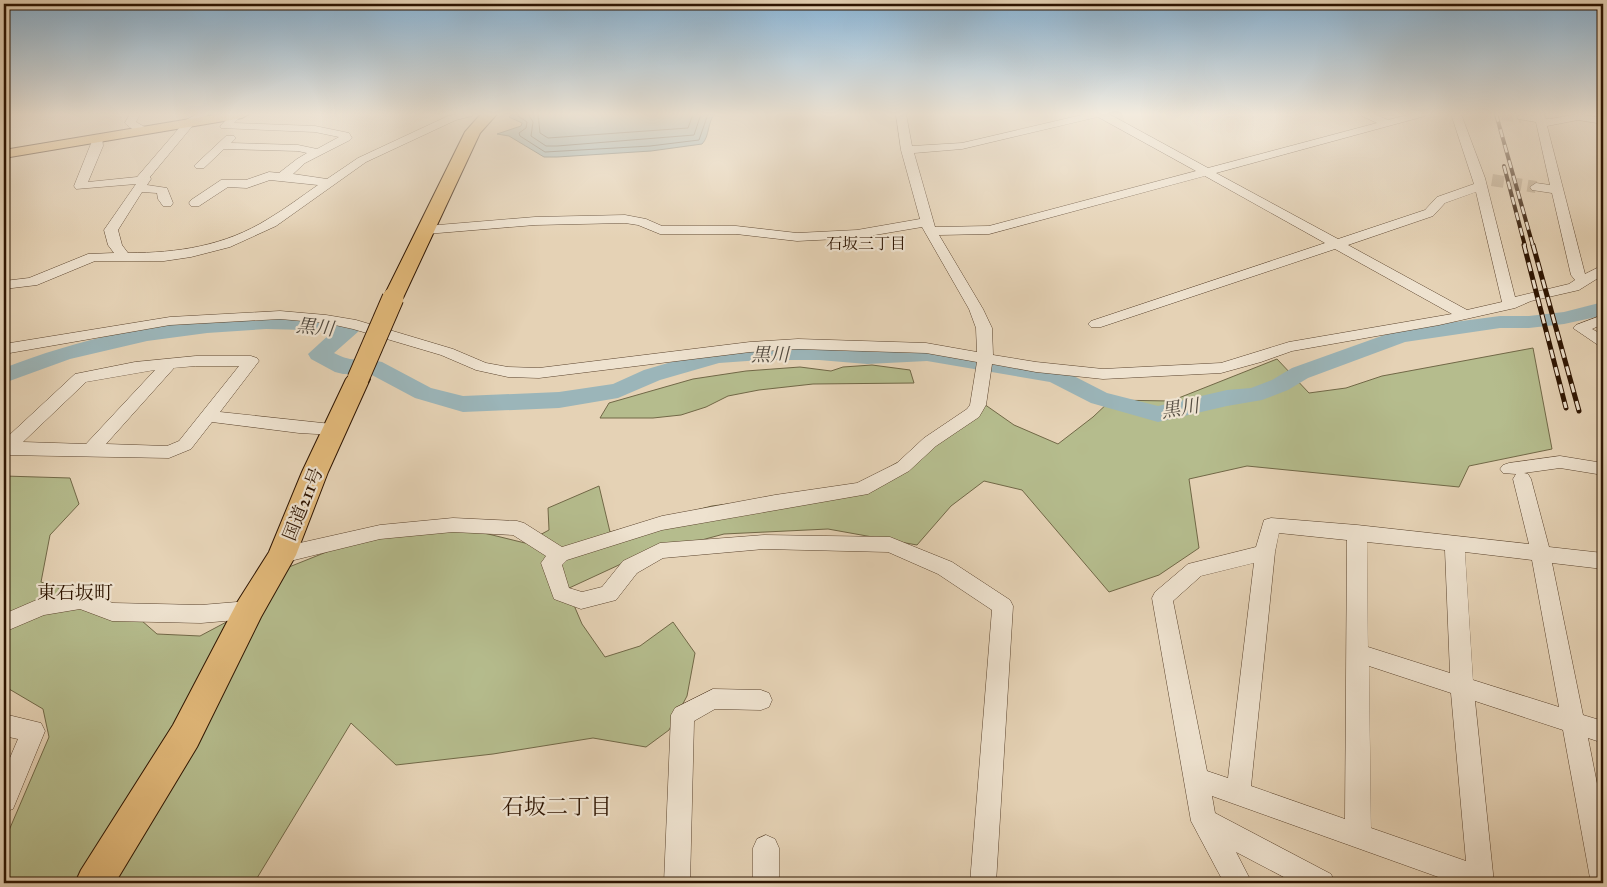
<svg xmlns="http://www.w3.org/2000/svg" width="1607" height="887" font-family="'IM FELL Great Primer','Noto Serif JP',serif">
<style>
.green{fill:#b5bc8d;stroke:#716847}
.water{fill:#9bb5b9;stroke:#6f756f}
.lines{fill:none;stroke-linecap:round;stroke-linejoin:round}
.shore{stroke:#64645d;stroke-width:1}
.river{fill:#9bb5b9;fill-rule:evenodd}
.minor-tunnel{stroke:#c0ac91;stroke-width:12;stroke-dasharray:12 6;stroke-linecap:butt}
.minor-casing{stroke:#5b442e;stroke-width:1}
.major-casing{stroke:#2d1401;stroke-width:2}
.highway-casing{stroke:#2d1401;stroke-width:2}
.minor{fill:#eee2cf;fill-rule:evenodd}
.major{fill:#e2b97a;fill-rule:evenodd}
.highway{fill:#e2b97a;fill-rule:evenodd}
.rail-far1-casing{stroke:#2d1401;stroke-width:4}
.rail-casing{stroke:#2d1401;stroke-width:5}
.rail-far1{stroke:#eee2cf;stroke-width:2.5;stroke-dasharray:8;stroke-linecap:butt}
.rail{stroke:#eee2cf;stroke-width:3;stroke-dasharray:9;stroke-linecap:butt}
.highway-bridge-casing{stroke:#2d1401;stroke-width:23;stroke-linecap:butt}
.highway-bridge{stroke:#e2b97a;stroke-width:21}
.labels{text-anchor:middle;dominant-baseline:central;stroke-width:4.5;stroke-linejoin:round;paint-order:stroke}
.far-neighbourhood-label{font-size:16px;fill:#2d1401;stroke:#eee2cf}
.street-label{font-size:18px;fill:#2d1401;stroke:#eee2cf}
.water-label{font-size:19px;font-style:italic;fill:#544c41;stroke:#eee2cf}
.neighbourhood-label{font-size:19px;fill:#2d1401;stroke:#eee2cf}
.near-neighbourhood-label{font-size:22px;fill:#2d1401;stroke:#eee2cf}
</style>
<rect width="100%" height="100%" fill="#e5d2b5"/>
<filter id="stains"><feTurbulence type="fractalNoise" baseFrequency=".004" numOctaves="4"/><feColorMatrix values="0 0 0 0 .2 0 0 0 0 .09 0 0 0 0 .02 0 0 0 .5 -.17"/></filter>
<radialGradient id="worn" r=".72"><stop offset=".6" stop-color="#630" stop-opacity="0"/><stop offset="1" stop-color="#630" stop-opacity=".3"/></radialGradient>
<g class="green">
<polygon points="1533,348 1552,449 1469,466 1459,487 1247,466 1189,479 1199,548 1159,575 1109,592 1022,490 984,481 951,506 917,545 828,529 724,534 634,558 567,589 582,624 605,657 640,646 673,622 695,653 687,696 669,730 646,747 593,738 493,754 396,765 351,723 254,883 4,883 4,842 49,737 43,709 4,686 4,476 70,478 79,504 50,535 41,582 134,614 157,634 200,636 249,610 289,567 384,529 447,524 525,543 549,530 548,508 599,486 610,532 712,506 854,488 951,431 984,404 1014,425 1058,444 1093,417 1111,400 1171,401 1277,359 1309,393 1346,388 1382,376"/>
<polygon points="872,365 910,370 914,383 813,384 759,390 728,396 706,407 681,415 653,418 600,418 609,403 693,379 746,371 800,367 831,371 843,367"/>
</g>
<path class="water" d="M 512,114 L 715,114 C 707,122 710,136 702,144 L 651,151 L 557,157 L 544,157 L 509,136 L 497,134 L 521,126 L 522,123 L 509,117 Z"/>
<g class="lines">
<g class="shore">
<polyline points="515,114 527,122 526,128 519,133 520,136 545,152 650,146 699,140 708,114"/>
<polyline points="528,114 533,122 531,136 546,146 557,146 694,135 701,114"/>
<polyline points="538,114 540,133 548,138 688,128 693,114"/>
</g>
<path class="river" d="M 1603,302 L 1603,316 L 1601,316 L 1564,324 L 1529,328 L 1500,328 L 1405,342 L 1308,378 L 1288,390 L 1262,400 L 1227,406 L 1158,422 L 1091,403 L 1050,382 L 927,361 L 867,364 L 819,360 L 761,360 L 719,363 L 660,380 L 618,398 L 559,408 L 463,412 L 415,398 L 370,374 L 343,374 L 335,372 L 311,359 L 308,354 L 331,333 L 307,330 L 266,329 L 207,333 L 147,341 L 70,359 L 4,383 L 4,368 C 103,329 251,299 356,326 L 359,331 L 334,353 C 354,364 362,357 382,362 L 431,388 L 463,396 L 559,392 L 613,384 L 644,370 L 709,351 L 761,346 L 819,346 L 867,350 L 927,347 L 1056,369 L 1064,371 L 1107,393 L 1158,406 L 1227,390 L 1251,388 L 1272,380 L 1292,368 L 1401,329 L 1500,316 L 1529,316 L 1564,312 Z"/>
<g class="minor-tunnel">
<polyline points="1502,114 1522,117"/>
<polyline points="1492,180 1536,187"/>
</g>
<defs>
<g id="minor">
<path d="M 130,114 L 140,114 L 136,122 L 150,130 L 149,132 C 141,134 130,129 125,123 Z"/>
<path d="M 197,114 L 209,114 L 194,124 L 150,177 L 151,179 L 147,185 L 167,188 L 173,203 L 171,206 L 163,206 L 158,199 L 157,193 L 142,192 L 118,230 L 122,245 L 128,253 C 177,253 225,246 268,219 C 285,209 302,196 318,185 L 270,180 L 247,188 L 228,187 L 199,206 L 191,206 L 189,203 L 191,200 L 221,180 L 246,180 L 269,172 L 279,173 L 297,159 L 307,153 L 298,151 L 224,149 L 204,168 L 196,168 L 194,166 L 196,164 L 226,136 L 234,136 L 236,138 L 231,143 L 298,145 L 317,149 L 339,137 L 315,132 L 221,128 L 220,126 L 232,114 L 243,114 L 234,123 L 315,126 L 349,133 L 352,138 L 350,140 L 305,163 L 293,174 L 327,179 L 358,158 L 448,116 L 457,114 L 473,114 L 472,116 L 456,120 L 366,162 L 276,226 L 230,247 L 191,257 L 164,261 L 95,261 L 37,285 L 4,289 L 4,281 L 29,278 L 88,254 L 114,253 L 108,245 L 104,230 L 136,184 L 76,189 L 74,186 L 94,136 L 102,136 L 103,146 L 88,182 L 137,177 L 186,120 Z"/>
<path d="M 896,114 L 906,114 L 912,146 L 962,143 L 1086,114 L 1109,114 L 1208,168 L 1377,123 L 1362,116 L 1361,114 L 1374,114 L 1388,120 L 1411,114 L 1426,114 L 1425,116 L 1216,173 L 1338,239 L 1425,210 L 1437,197 L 1474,184 L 1451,114 L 1461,114 L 1485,178 L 1515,297 L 1569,284 L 1575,280 L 1571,275 L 1552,193 L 1532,190 L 1530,187 L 1536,183 L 1550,185 L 1536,122 L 1518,119 L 1517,117 L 1522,114 L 1534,116 L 1534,114 L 1544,114 L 1546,119 L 1550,119 L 1578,114 L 1603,118 L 1603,124 L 1578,120 L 1547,126 L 1585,274 L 1603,265 L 1603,275 L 1579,290 L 1531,301 L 1515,308 L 1439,325 L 1292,351 L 1261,362 L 1221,373 L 1103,379 L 1036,372 L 992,364 L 986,405 L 979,417 L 936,446 L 909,471 L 868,494 L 662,530 L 567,560 L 562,565 L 569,588 L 582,592 L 602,587 L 623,561 L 660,543 L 764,535 L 890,537 L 952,562 L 1010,600 L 1013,606 L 996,883 L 970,883 L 992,610 L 938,574 L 888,552 L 764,549 L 663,558 L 637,573 L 616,600 L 581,609 L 554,599 L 541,563 L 546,556 L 513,535 L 453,532 L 380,539 L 282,563 L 275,560 L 272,555 L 275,550 L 282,547 L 380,525 L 453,518 L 517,521 L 524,523 L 562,547 L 662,516 L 775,495 L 857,483 L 897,463 L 924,438 L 967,409 L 970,405 L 977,362 L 926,353 L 798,349 L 750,352 L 539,378 L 508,377 L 476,370 L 441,355 L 353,329 L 326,323 L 280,319 L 170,325 L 4,354 L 4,344 L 170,317 L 280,311 L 326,315 L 356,320 L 453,349 L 486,363 L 508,367 L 539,368 L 750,342 L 798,339 L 926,343 L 977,352 L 976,328 L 969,309 L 922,227 L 857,238 L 797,241 L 736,234 L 660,234 L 638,225 L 625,223 L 535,225 L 426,234 L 419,230 L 426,226 L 535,217 L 625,215 L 646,219 L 662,226 L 736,226 L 797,233 L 857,230 L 920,219 L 901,150 ZM 1098,117 L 1196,171 L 989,226 L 935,227 L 914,153 L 962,149 ZM 1205,176 L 1325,243 L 1091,321 L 1088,324 L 1091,327 L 1101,327 L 1335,249 L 1452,314 L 1289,342 L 1221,363 L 1103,369 L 1036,362 L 993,355 L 992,328 L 983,309 L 939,235 L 989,234 ZM 1476,192 L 1502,302 L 1467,310 L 1348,245 L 1433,216 L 1445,203 Z"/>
<polygon points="1603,315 1603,324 1592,329 1603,335 1603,347 1598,345 1573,328 1576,325"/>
<path d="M 196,356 L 251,356 L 257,358 L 259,361 L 220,412 L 341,425 L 344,429 L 341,433 L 335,435 L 299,433 L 212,422 L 191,449 L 169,458 L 4,455 L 4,440 L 75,374 L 135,362 ZM 196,366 L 239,366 L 179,441 L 167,446 L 106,444 L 174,368 ZM 155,370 L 86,444 L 23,442 L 86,382 Z"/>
<path d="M 1560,456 L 1603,463 L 1603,475 L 1560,468 L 1524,473 L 1528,474 L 1531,479 L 1549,547 L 1603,553 L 1603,569 L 1552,563 L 1583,715 L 1603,721 L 1603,743 L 1588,738 L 1603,814 L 1603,883 L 1592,883 L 1590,878 L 1563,730 L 1475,701 L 1494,883 L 1455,883 L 1212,796 L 1215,813 L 1331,874 L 1335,883 L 1295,883 L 1236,852 L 1252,883 L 1224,883 L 1191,821 L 1152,598 L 1155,592 L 1188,564 L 1256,547 L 1264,520 L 1271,518 L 1357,525 L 1529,544 L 1513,479 L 1516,474 L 1503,473 L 1500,469 L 1503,465 L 1509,463 ZM 1279,533 L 1347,540 L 1345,819 L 1251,786 L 1275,552 ZM 1367,542 L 1445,550 L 1450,673 L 1368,647 ZM 1465,552 L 1532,560 L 1559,707 L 1473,680 ZM 1254,563 L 1228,778 L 1207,771 L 1173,601 L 1201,576 ZM 1369,666 L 1451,693 L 1466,861 L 1371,828 Z"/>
<polygon points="81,592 113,603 201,605 249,601 256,604 259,610 256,616 249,619 201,623 112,621 80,609 44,615 4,632 4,614 41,598"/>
<polygon points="713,689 761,690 769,693 772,700 769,707 761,710 715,709 694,721 690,883 664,883 671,715 675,708"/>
<polygon points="4,714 41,723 45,731 13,809 4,812 4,772 18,739 4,736"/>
<polygon points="766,835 775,839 779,848 779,883 753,883 753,848 757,839"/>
</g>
<polygon id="major" points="220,114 249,114 242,118 4,158 4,150"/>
<g id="highway">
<polygon points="481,114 497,114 480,133 403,298 400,302 393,304 386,302 383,298 465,132"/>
<polygon points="358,372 366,374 370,379 328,472 296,555 261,617 197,747 115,883 75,883 81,870 173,725 238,601 269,552 302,472 346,379 350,374"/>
</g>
</defs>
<use href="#minor" class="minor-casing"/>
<use href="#major" class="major-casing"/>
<use href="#highway" class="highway-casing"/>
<use href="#minor" class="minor"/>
<use href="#major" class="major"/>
<use href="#highway" class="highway"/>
<defs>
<g id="rail-far1">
<polyline points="1496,114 1533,246"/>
<polyline points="1504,166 1525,246"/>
</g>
<g id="rail">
<polyline points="1524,245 1566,408"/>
<polyline points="1533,245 1579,411"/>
</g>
</defs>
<use href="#rail-far1" class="rail-far1-casing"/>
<use href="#rail" class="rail-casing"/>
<use href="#rail-far1" class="rail-far1"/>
<use href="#rail" class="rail"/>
<defs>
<polyline id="highway-bridge" points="358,379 393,298"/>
</defs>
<use href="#highway-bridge" class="highway-bridge-casing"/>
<use href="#highway-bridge" class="highway-bridge"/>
</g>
<linearGradient id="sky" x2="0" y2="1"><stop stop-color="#89b4d5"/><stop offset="0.48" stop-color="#f3ebde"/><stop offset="1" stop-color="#f3ebde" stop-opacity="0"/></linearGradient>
<rect width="1607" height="238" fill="url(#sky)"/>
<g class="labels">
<g class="far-neighbourhood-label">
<text x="866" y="243">石坂三丁目</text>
</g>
<g class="street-label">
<text transform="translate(303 504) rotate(-68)">国道211号</text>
</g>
<g class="water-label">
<text transform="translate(315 327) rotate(6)">黒川</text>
<text x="770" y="354">黒川</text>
<text transform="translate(1180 408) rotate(-9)">黒川</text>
</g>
<g class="neighbourhood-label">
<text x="75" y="592">東石坂町</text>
</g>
<g class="near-neighbourhood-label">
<text x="557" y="806">石坂二丁目</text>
</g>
</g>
<rect width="1607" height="887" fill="none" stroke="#e5d2b5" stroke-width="20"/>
<rect x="5" y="5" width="1597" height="877" fill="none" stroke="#2d1401" stroke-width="2.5"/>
<rect x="10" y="10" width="1587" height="867" fill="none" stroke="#2d1401"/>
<rect width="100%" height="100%" filter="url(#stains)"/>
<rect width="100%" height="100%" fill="url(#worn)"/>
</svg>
